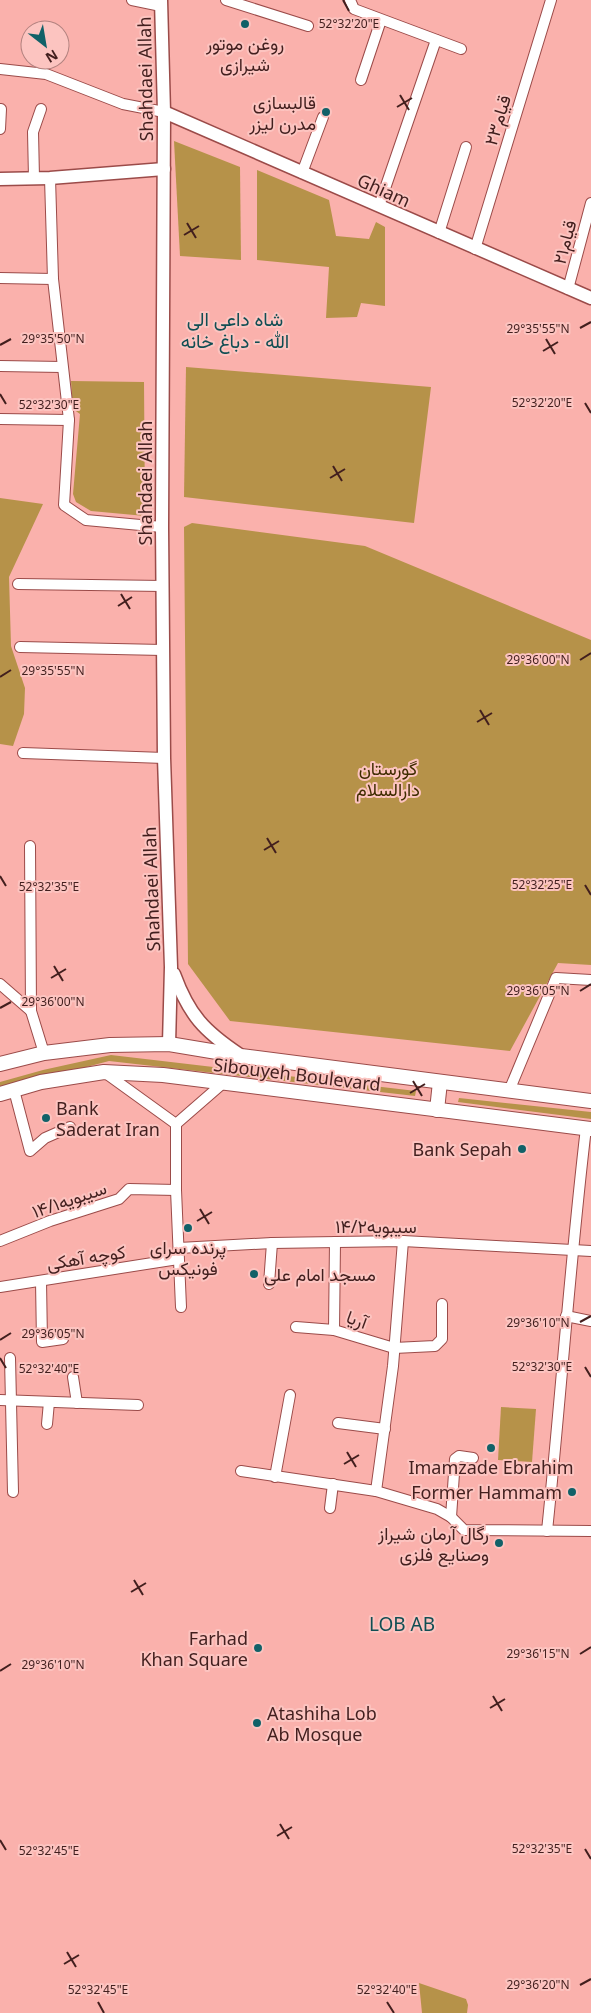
<svg xmlns="http://www.w3.org/2000/svg" width="591" height="2013" font-family="'Noto Sans',Vazirmatn,sans-serif">
<style>
.green{fill:#b69249}
.lines{fill:none;stroke-linecap:round;stroke-linejoin:round}
.minor-casing{stroke:#9b4b49;stroke-width:12}
.tertiary-casing{stroke:#9b4b49;stroke-width:15}
.secondary-casing{stroke:#9b4b49;stroke-width:16}
.minor{stroke:#fff;stroke-width:10}
.tertiary{stroke:#fff;stroke-width:12}
.secondary{stroke:#fff;stroke-width:14}
.ticks{fill:none;stroke:#421f1e;stroke-width:2}
.poi-dot{fill:#116168;stroke:#fcc4c0;stroke-width:2}
.labels{text-anchor:middle;dominant-baseline:central;stroke-width:4;stroke-linejoin:round;paint-order:stroke}
.poi-label{font-size:18px;fill:#421f1e;stroke:#fcc4c0;text-anchor:end}
.street-label{font-size:18px;fill:#421f1e;stroke:#fcc4c0}
.park-label{font-size:18px;fill:#3f2c00;stroke:#fcc4c0}
.neighbourhood-label{font-size:19px;fill:#104e53;stroke:#fcc4c0}
.ticks-label{font-size:12px;text-anchor:middle;fill:#421f1e;stroke:#fcc4c0;stroke-width:4;stroke-linejoin:round;paint-order:stroke}
</style>
<rect width="100%" height="100%" fill="#fab1ac"/>
<g class="green">
<polygon points="174,141 240,167 241,260 180,256"/>
<polygon points="257,170 329,200 336,236 369,239 376,222 385,227 385,306 361,303 357,317 326,318 329,267 257,260"/>
<polygon points="186,367 431,387 414,523 184,497"/>
<polygon points="71,381 144,382 145,516 91,511 76,502 73,494 80,414 73,409"/>
<polygon points="0,498 43,504 9,577 11,646 25,688 24,714 13,746 0,744"/>
<polygon points="192,523 365,546 591,640 591,965 558,963 510,1051 230,1021 188,964 184,527"/>
<polygon points="111,1055 416,1091 415,1096 109,1061 0,1090 0,1082 43,1070"/>
<polygon points="459,1098 591,1112 591,1119 458,1102"/>
<polygon points="501,1407 536,1409 532,1462 498,1460"/>
<polygon points="419,1983 466,1999 468,2005 467,2013 422,2013"/>
</g>
<g class="lines">
<defs>
<g id="minor">
<polyline points="132,0 161,6"/>
<polyline points="226,0 308,26"/>
<polyline points="350,0 354,9 461,49"/>
<polyline points="0,69 46,74 123,104 164,112"/>
<polyline points="361,80 381,20"/>
<polyline points="0,129 1,109"/>
<polyline points="302,173 323,117"/>
<polyline points="34,178 33,132 41,109"/>
<polyline points="50,178 53,279 69,420 64,505 86,520 162,527"/>
<polyline points="379,206 436,40"/>
<polyline points="439,233 466,147"/>
<polyline points="475,249 551,0"/>
<polyline points="0,278 53,279"/>
<polyline points="568,289 591,203"/>
<polyline points="0,366 62,367"/>
<polyline points="0,419 69,420"/>
<polyline points="18,584 163,586"/>
<polyline points="20,647 163,650"/>
<polyline points="23,753 164,758"/>
<polyline points="30,846 31,1011 44,1053"/>
<polyline points="0,984 31,1011"/>
<polyline points="104,1072 176,1124"/>
<polyline points="14,1090 30,1151 45,1138 70,1127"/>
<polyline points="509,1091 556,978 591,980"/>
<polyline points="176,1124 176,1190 181,1307"/>
<polyline points="176,1124 222,1084"/>
<polyline points="0,1241 50,1221 119,1199 129,1189 176,1190"/>
<polyline points="179,1248 272,1243 403,1241 591,1251"/>
<polyline points="41,1281 42,1342 63,1339"/>
<polyline points="269,1284 272,1243"/>
<polyline points="0,1287 178,1259"/>
<polyline points="566,1316 591,1321"/>
<polyline points="296,1327 334,1330 394,1348 435,1346 442,1339 442,1304"/>
<polyline points="334,1330 335,1242"/>
<polyline points="10,1358 13,1492"/>
<polyline points="73,1377 77,1403"/>
<polyline points="0,1400 138,1405"/>
<polyline points="338,1423 385,1429"/>
<polyline points="47,1424 49,1402"/>
<polyline points="241,1471 376,1491 437,1509 451,1517 464,1530 591,1531"/>
<polyline points="275,1477 290,1395"/>
<polyline points="376,1491 393,1366 403,1241"/>
<polyline points="330,1508 333,1484"/>
<polyline points="451,1517 455,1459 459,1456 473,1458"/>
<path d="M 547,1531 C 561,1396 570,1262 586,1128"/>
</g>
<g id="tertiary">
<polyline points="161,0 164,112 162,527 164,758 171,967 169,1044"/>
<polyline points="164,112 591,298"/>
<polyline points="0,179 50,178 164,169"/>
<path d="M 174,974 C 189,1015 204,1031 240,1055"/>
</g>
<g id="secondary">
<polyline points="0,1064 44,1053 110,1045 169,1044 241,1056 591,1101"/>
<polyline points="0,1094 41,1082 104,1072 163,1075 591,1129"/>
<polyline points="437,1110 440,1082"/>
</g>
</defs>
<use href="#minor" class="minor-casing"/>
<use href="#tertiary" class="tertiary-casing"/>
<use href="#secondary" class="secondary-casing"/>
<use href="#minor" class="minor"/>
<use href="#tertiary" class="tertiary"/>
<use href="#secondary" class="secondary"/>
</g>
<path class="ticks" d="M 343,0 L 349,11M 400,95 L 409,110M 397,107 L 412,98M 187,223 L 196,238M 184,235 L 199,226M 580,328 L 591,322M 546,339 L 555,354M 0,345 L 11,339M 543,351 L 558,342M 0,394 L 6,404M 585,403 L 591,413M 333,466 L 342,481M 330,478 L 345,469M 121,594 L 130,609M 118,606 L 132,597M 580,660 L 591,653M 0,677 L 11,670M 480,710 L 489,725M 477,722 L 492,713M 267,838 L 276,853M 264,850 L 279,841M 0,876 L 6,886M 585,885 L 591,895M 54,966 L 63,981M 51,978 L 66,969M 580,991 L 591,984M 0,1008 L 11,1002M 413,1081 L 422,1096M 410,1093 L 425,1084M 200,1209 L 209,1224M 197,1221 L 212,1212M 580,1322 L 591,1316M 0,1340 L 11,1333M 0,1358 L 6,1368M 585,1367 L 591,1377M 347,1452 L 356,1467M 344,1464 L 359,1455M 134,1580 L 143,1595M 131,1592 L 146,1583M 580,1654 L 591,1647M 0,1671 L 11,1664M 493,1696 L 502,1711M 490,1708 L 505,1699M 280,1824 L 289,1839M 277,1836 L 292,1827M 0,1840 L 6,1850M 585,1849 L 591,1859M 67,1952 L 76,1967M 64,1964 L 79,1955M 580,1985 L 591,1979M 98,2002 L 104,2013M 387,2002 L 394,2013"/>
<g class="poi-dot">
<circle cx="245" cy="24" r="5"/>
<circle cx="326" cy="112" r="5"/>
<circle cx="46" cy="1118" r="5"/>
<circle cx="522" cy="1149" r="5"/>
<circle cx="188" cy="1228" r="5"/>
<circle cx="254" cy="1274" r="5"/>
<circle cx="491" cy="1448" r="5"/>
<circle cx="572" cy="1492" r="5"/>
<circle cx="499" cy="1543" r="5"/>
<circle cx="258" cy="1648" r="5"/>
<circle cx="257" cy="1723" r="5"/>
</g>
<g class="labels">
<g class="poi-label">
<text x="245" y="43" text-anchor="middle">روغن موتور<tspan x="245" dy="21">شیرازی</tspan></text>
<text x="316" y="102">قالبسازی<tspan x="316" dy="21">مدرن لیزر</tspan></text>
<text x="56" y="1108" text-anchor="start">Bank<tspan x="56" dy="21">Saderat Iran</tspan></text>
<text x="512" y="1149">Bank Sepah</text>
<text x="188" y="1247" text-anchor="middle">پرنده سرای<tspan x="188" dy="21">فونیکس</tspan></text>
<text x="264" y="1274" text-anchor="start">مسجد امام علی</text>
<text x="491" y="1467" text-anchor="middle">Imamzade Ebrahim</text>
<text x="562" y="1492">Former Hammam</text>
<text x="489" y="1533">رگال آرمان شیراز<tspan x="489" dy="21">وصنایع فلزی</tspan></text>
<text x="248" y="1638">Farhad<tspan x="248" dy="21">Khan Square</tspan></text>
<text x="267" y="1713" text-anchor="start">Atashiha Lob<tspan x="267" dy="21">Ab Mosque</tspan></text>
</g>
<g class="street-label">
<text transform="translate(145 79) rotate(-91)">Shahdaei Allah</text>
<text transform="translate(497 120) rotate(-73)">قیام۲۳</text>
<text transform="translate(384 190) rotate(24)">Ghiam</text>
<text transform="translate(564 242) rotate(-75)">قیام۲۱</text>
<text transform="translate(145 483) rotate(-90)">Shahdaei Allah</text>
<text transform="translate(151 889) rotate(-92)">Shahdaei Allah</text>
<text transform="translate(297 1074) rotate(7)">Sibouyeh Boulevard</text>
<text transform="translate(69 1199) rotate(-19)">سیبویه۱۴/۱</text>
<text x="376" y="1226">سیبویه۱۴/۲</text>
<text transform="translate(86 1257) rotate(-9)">کوچه آهکی</text>
<text transform="translate(357 1319) rotate(20)">آریا</text>
</g>
<g class="park-label">
<text x="388" y="768">گورستان<tspan x="388" dy="21">دارالسلام</tspan></text>
</g>
<g class="neighbourhood-label">
<text x="235" y="319">شاه داعی الی<tspan x="235" dy="22">الله - دباغ خانه</tspan></text>
<text x="402" y="1624">LOB AB</text>
</g>
</g>
<g class="ticks-label">
<text x="349" y="28">52°32'20"E</text>
<text x="538" y="333">29°35'55"N</text>
<text x="53" y="343">29°35'50"N</text>
<text x="542" y="407">52°32'20"E</text>
<text x="49" y="409">52°32'30"E</text>
<text x="538" y="664">29°36'00"N</text>
<text x="53" y="675">29°35'55"N</text>
<text x="542" y="889">52°32'25"E</text>
<text x="49" y="891">52°32'35"E</text>
<text x="538" y="995">29°36'05"N</text>
<text x="53" y="1006">29°36'00"N</text>
<text x="538" y="1327">29°36'10"N</text>
<text x="53" y="1338">29°36'05"N</text>
<text x="542" y="1371">52°32'30"E</text>
<text x="49" y="1373">52°32'40"E</text>
<text x="538" y="1658">29°36'15"N</text>
<text x="53" y="1669">29°36'10"N</text>
<text x="542" y="1853">52°32'35"E</text>
<text x="49" y="1855">52°32'45"E</text>
<text x="538" y="1989">29°36'20"N</text>
<text x="98" y="1994">52°32'45"E</text>
<text x="387" y="1994">52°32'40"E</text>
</g>
<g transform="translate(45 45) rotate(149)"><circle r="24" fill="#fcc4c0" stroke="#b2827f"/>
<path d="M0-4L9 19L0 12L-9 19Z" fill="#116168"/>
<text y="-8" font-size="14" font-weight="bold" text-anchor="middle" fill="#421f1e">N</text>
</g>
</svg>
